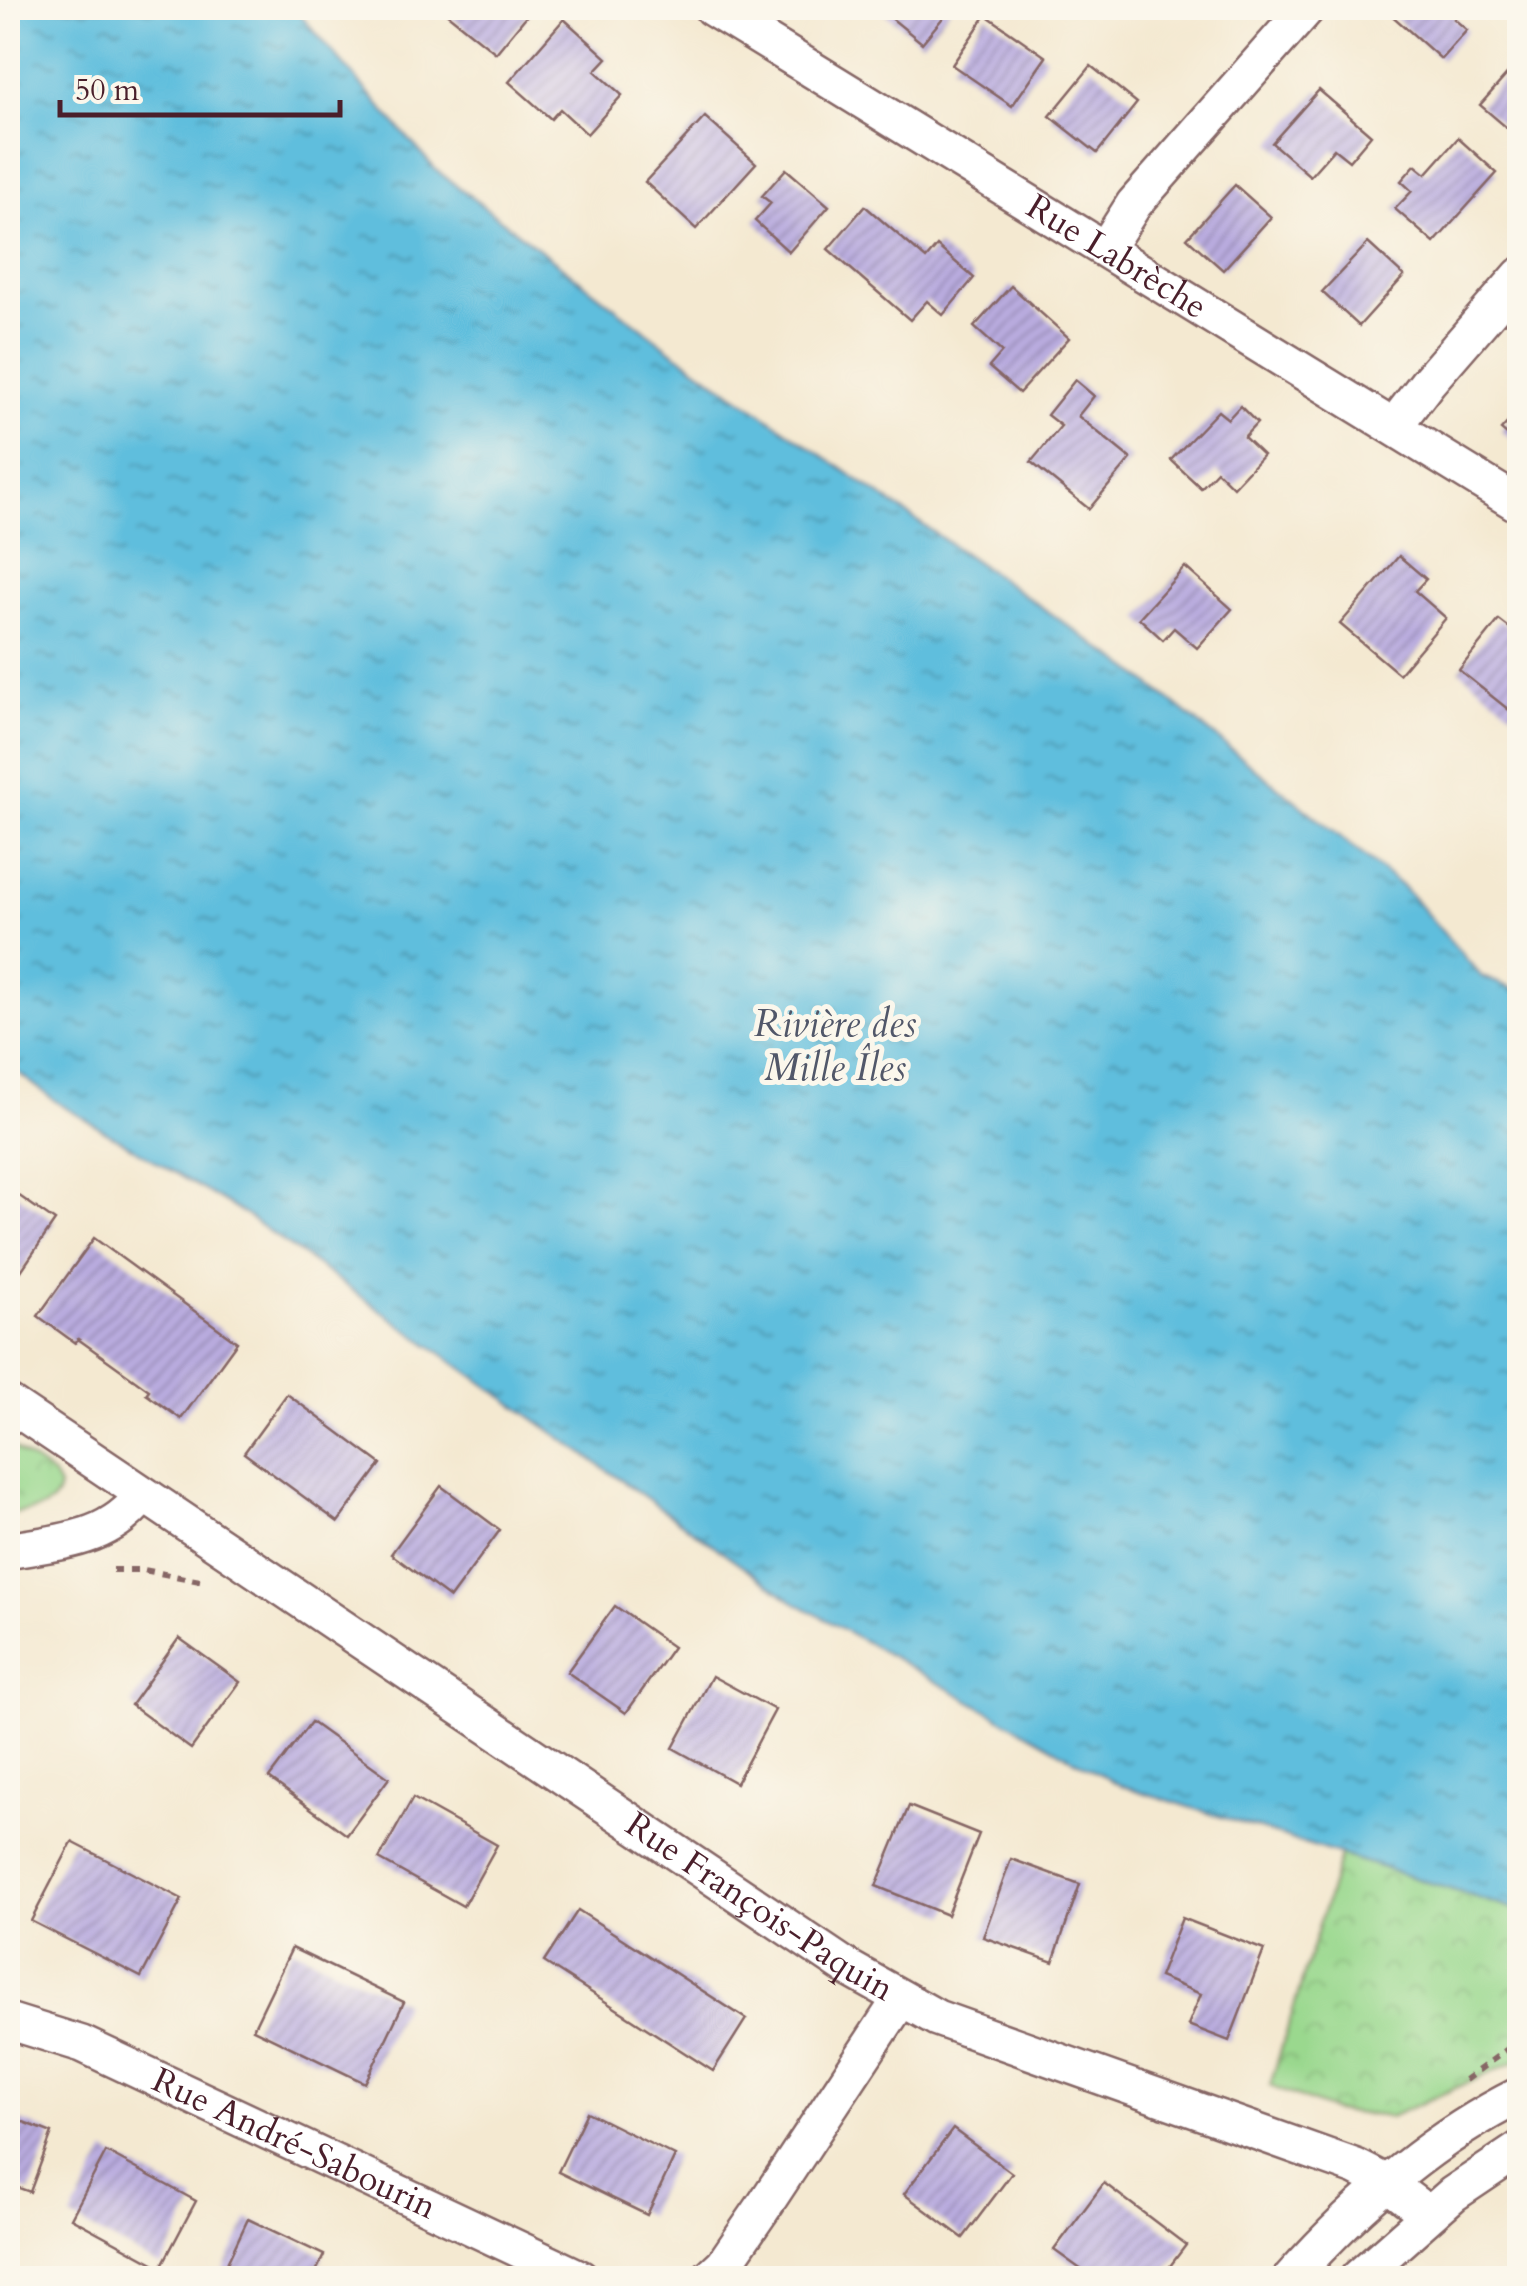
<svg xmlns="http://www.w3.org/2000/svg" width="1527" height="2286" font-family="Cardo,serif">
<style>
.park{fill:url(#park-crowns);stroke:#727c5c;stroke-width:2.5}
.water{fill:url(#water-ripples);stroke:#546e84;stroke-width:2.5}
.building{fill:url(#building-hatch)}
.lines{fill:none;stroke-linecap:round;stroke-linejoin:round}
.minor-casing{stroke:#866665;stroke-width:40}
.path{stroke:#866665;stroke-width:6;stroke-dasharray:8 8;stroke-linecap:butt}
.minor{stroke:#fff;stroke-width:35}
.labels{text-anchor:middle;dominant-baseline:central;stroke-width:10;stroke-linejoin:round;paint-order:stroke}
.street-label{font-size:35px;fill:#4a1f2b;stroke:#fbf7ec}
.water-label{font-size:38px;font-style:italic;fill:#515769;stroke:#fbf7ec}
</style>
<defs>
<pattern id="park-crowns" width="20" height="18" patternUnits="userSpaceOnUse" patternTransform="scale(2.5)"><rect width="20" height="18" fill="#9ad88e"/><path d="M2 6a3 3 0 1 1 6 0M12 15a3 3 0 1 1 6 0" fill="none" stroke="#86b97b"/></pattern>
<pattern id="water-ripples" width="26" height="14" patternUnits="userSpaceOnUse" patternTransform="scale(2.5)"><rect width="26" height="14" fill="#5fbedd"/><path d="M2 4q2-2 4 0t4 0M15 11q2-2 4 0t4 0" fill="none" stroke="#509ab3"/></pattern>
<pattern id="building-hatch" width="6" height="6" patternUnits="userSpaceOnUse" patternTransform="scale(2.5)"><rect width="6" height="6" fill="#b9acdf"/><path d="M-1 1l2-2M0 6l6-6M5 7l2-2" fill="none" stroke="#988bb5"/></pattern>
</defs>
<rect width="100%" height="100%" fill="#fbf7ec"/>
<filter id="ink" filterUnits="userSpaceOnUse"><feTurbulence type="fractalNoise" baseFrequency=".01" numOctaves="2"/><feDisplacementMap in="SourceGraphic" scale="20" xChannelSelector="R" yChannelSelector="G"/><feConvolveMatrix kernelMatrix="1 2 1 2 8 2 1 2 1" color-interpolation-filters="sRGB"/></filter>
<filter id="wash" filterUnits="userSpaceOnUse"><feTurbulence type="fractalNoise" baseFrequency=".0048" numOctaves="4" result="noise"/><feDisplacementMap in="SourceGraphic" scale="40" xChannelSelector="R" yChannelSelector="G"/><feGaussianBlur stdDeviation="2.25" result="paint"/><feColorMatrix in="noise" values="0 0 0 0 0 0 0 0 0 0 0 0 0 0 0 0 0 1.4 0 .05"/><feComposite in="paint" operator="in"/></filter>
<g filter="url(#wash)">
<rect width="100%" height="100%" fill="#f4e9d1"/>
<g class="park">
<path d="M 8,1444 L 52,1474 L 59,1487 C 56,1512 28,1510 8,1514 Z"/>
<polygon points="1341,1853 1519,1911 1519,2060 1390,2117 1334,2111 1270,2086"/>
</g>
<polygon class="water" points="8,8 294,8 436,170 672,351 1132,670 1404,888 1482,977 1519,991 1519,1911 1120,1785 791,1600 247,1216 58,1103 8,1065"/>
<g id="blocks">
<g class="building">
<polygon points="440,8 533,8 496,53"/>
<polygon points="879,8 951,8 922,43"/>
<polygon points="1394,8 1464,8 1454,19 1467,30 1441,59 1389,13"/>
<polygon points="986,15 1046,57 1012,106 952,65"/>
<polygon points="564,19 607,58 595,71 622,95 587,134 560,109 551,119 509,82"/>
<polygon points="1520,60 1520,139 1480,105"/>
<polygon points="1091,66 1137,103 1097,153 1050,116"/>
<polygon points="1319,90 1371,135 1349,161 1334,149 1310,176 1272,143"/>
<polygon points="705,117 756,163 696,229 645,182"/>
<polygon points="1458,138 1497,173 1434,243 1395,209 1412,191 1401,181 1415,165 1426,174"/>
<polygon points="786,169 829,206 789,252 755,221 771,203 762,196"/>
<polygon points="1235,185 1271,217 1223,270 1187,238"/>
<polygon points="865,206 926,259 937,246 974,278 943,315 927,301 910,320 828,249"/>
<polygon points="1368,243 1404,276 1359,326 1322,292"/>
<polygon points="1011,286 1069,338 1019,393 989,367 1002,352 974,327"/>
<polygon points="1075,380 1094,396 1078,416 1131,459 1089,509 1031,462 1061,426 1047,415"/>
<polygon points="1240,406 1257,423 1244,437 1263,455 1233,487 1217,471 1201,488 1171,460 1218,411 1228,419"/>
<polygon points="1520,409 1520,446 1501,430"/>
<polygon points="1399,556 1426,579 1415,591 1446,618 1399,674 1340,624"/>
<polygon points="1185,567 1232,609 1197,648 1174,628 1163,640 1139,618"/>
<polygon points="1499,620 1520,636 1520,707 1514,714 1459,670"/>
<polygon points="8,1188 55,1221 8,1290"/>
<polygon points="94,1238 237,1342 181,1419 146,1394 149,1390 78,1339 75,1343 38,1316"/>
<polygon points="287,1394 381,1464 338,1522 244,1453"/>
<polygon points="441,1486 500,1530 450,1598 391,1554"/>
<polygon points="615,1606 673,1647 626,1713 567,1672"/>
<polygon points="179,1638 240,1682 191,1749 131,1705"/>
<polygon points="712,1676 775,1710 736,1783 673,1748"/>
<polygon points="311,1722 389,1778 347,1835 269,1778"/>
<polygon points="413,1798 497,1845 463,1906 379,1859"/>
<polygon points="909,1806 979,1834 947,1915 876,1886"/>
<polygon points="72,1842 182,1899 141,1977 31,1921"/>
<polygon points="1011,1859 1080,1884 1053,1962 983,1937"/>
<polygon points="578,1910 746,2019 713,2071 544,1962"/>
<polygon points="1182,1918 1264,1950 1229,2041 1188,2025 1201,1994 1159,1977"/>
<polygon points="292,1948 404,2002 365,2083 253,2029"/>
<polygon points="587,2112 675,2156 647,2215 558,2172"/>
<polygon points="8,2116 52,2133 30,2192 8,2184"/>
<polygon points="953,2129 1012,2173 963,2238 904,2194"/>
<polygon points="106,2152 196,2201 161,2267 71,2218"/>
<polygon points="1104,2183 1186,2245 1161,2278 1093,2278 1054,2250"/>
<polygon points="248,2219 324,2255 313,2278 220,2278"/>
</g>
</g>
</g>
<g filter="url(#ink)">
<use href="#blocks" fill-opacity="0" stroke="#866665" stroke-width="2.5"/>
<g class="lines">
<defs>
<g id="minor">
<path id="s1" d="M 712,8 L 1520,505"/>
<polyline points="1106,248 1134,204 1307,8"/>
<polyline points="1394,426 1428,382 1520,276"/>
<path id="s2" d="M 8,1403 L 848,1968 L 937,2018 L 1356,2167 L 1387,2183 L 1428,2214"/>
<path d="M 8,1551 C 61,1541 108,1541 143,1495"/>
<path id="s3" d="M 8,2021 L 82,2044 L 580,2278"/>
<polyline points="709,2278 724,2264 764,2206 900,2000"/>
<path d="M 1291,2278 C 1356,2205 1431,2139 1520,2095"/>
<polyline points="1358,2278 1453,2194 1520,2149"/>
</g>
</defs>
<use href="#minor" class="minor-casing"/>
<g class="path">
<polyline points="113,1570 144,1570 205,1582"/>
<polyline points="1465,2080 1520,2040"/>
</g>
<use href="#minor" class="minor"/>
</g>
</g>
<g class="labels">
<g class="street-label">
<text stroke="none"><textPath href="#s1" startOffset="475">Rue Labrèche</textPath></text>
<text stroke="none"><textPath href="#s2" startOffset="905">Rue François-Paquin</textPath></text>
<text stroke="none"><textPath href="#s3" startOffset="312">Rue André-Sabourin</textPath></text>
</g>
<g class="water-label">
<text x="835" y="1024">Rivière des<tspan x="835" dy="44">Mille Îles</tspan></text>
</g>
</g>
<rect width="1527" height="2286" fill="none" stroke="#fbf7ec" stroke-width="40"/>
<path d="M60 100v15h280v-15" fill="none" stroke="#4a1f2b" stroke-width="5"/>
<text x="75" y="100" font-size="30" fill="#4a1f2b" stroke="#fbf7ec" stroke-width="8" paint-order="stroke">50 m</text>
</svg>
